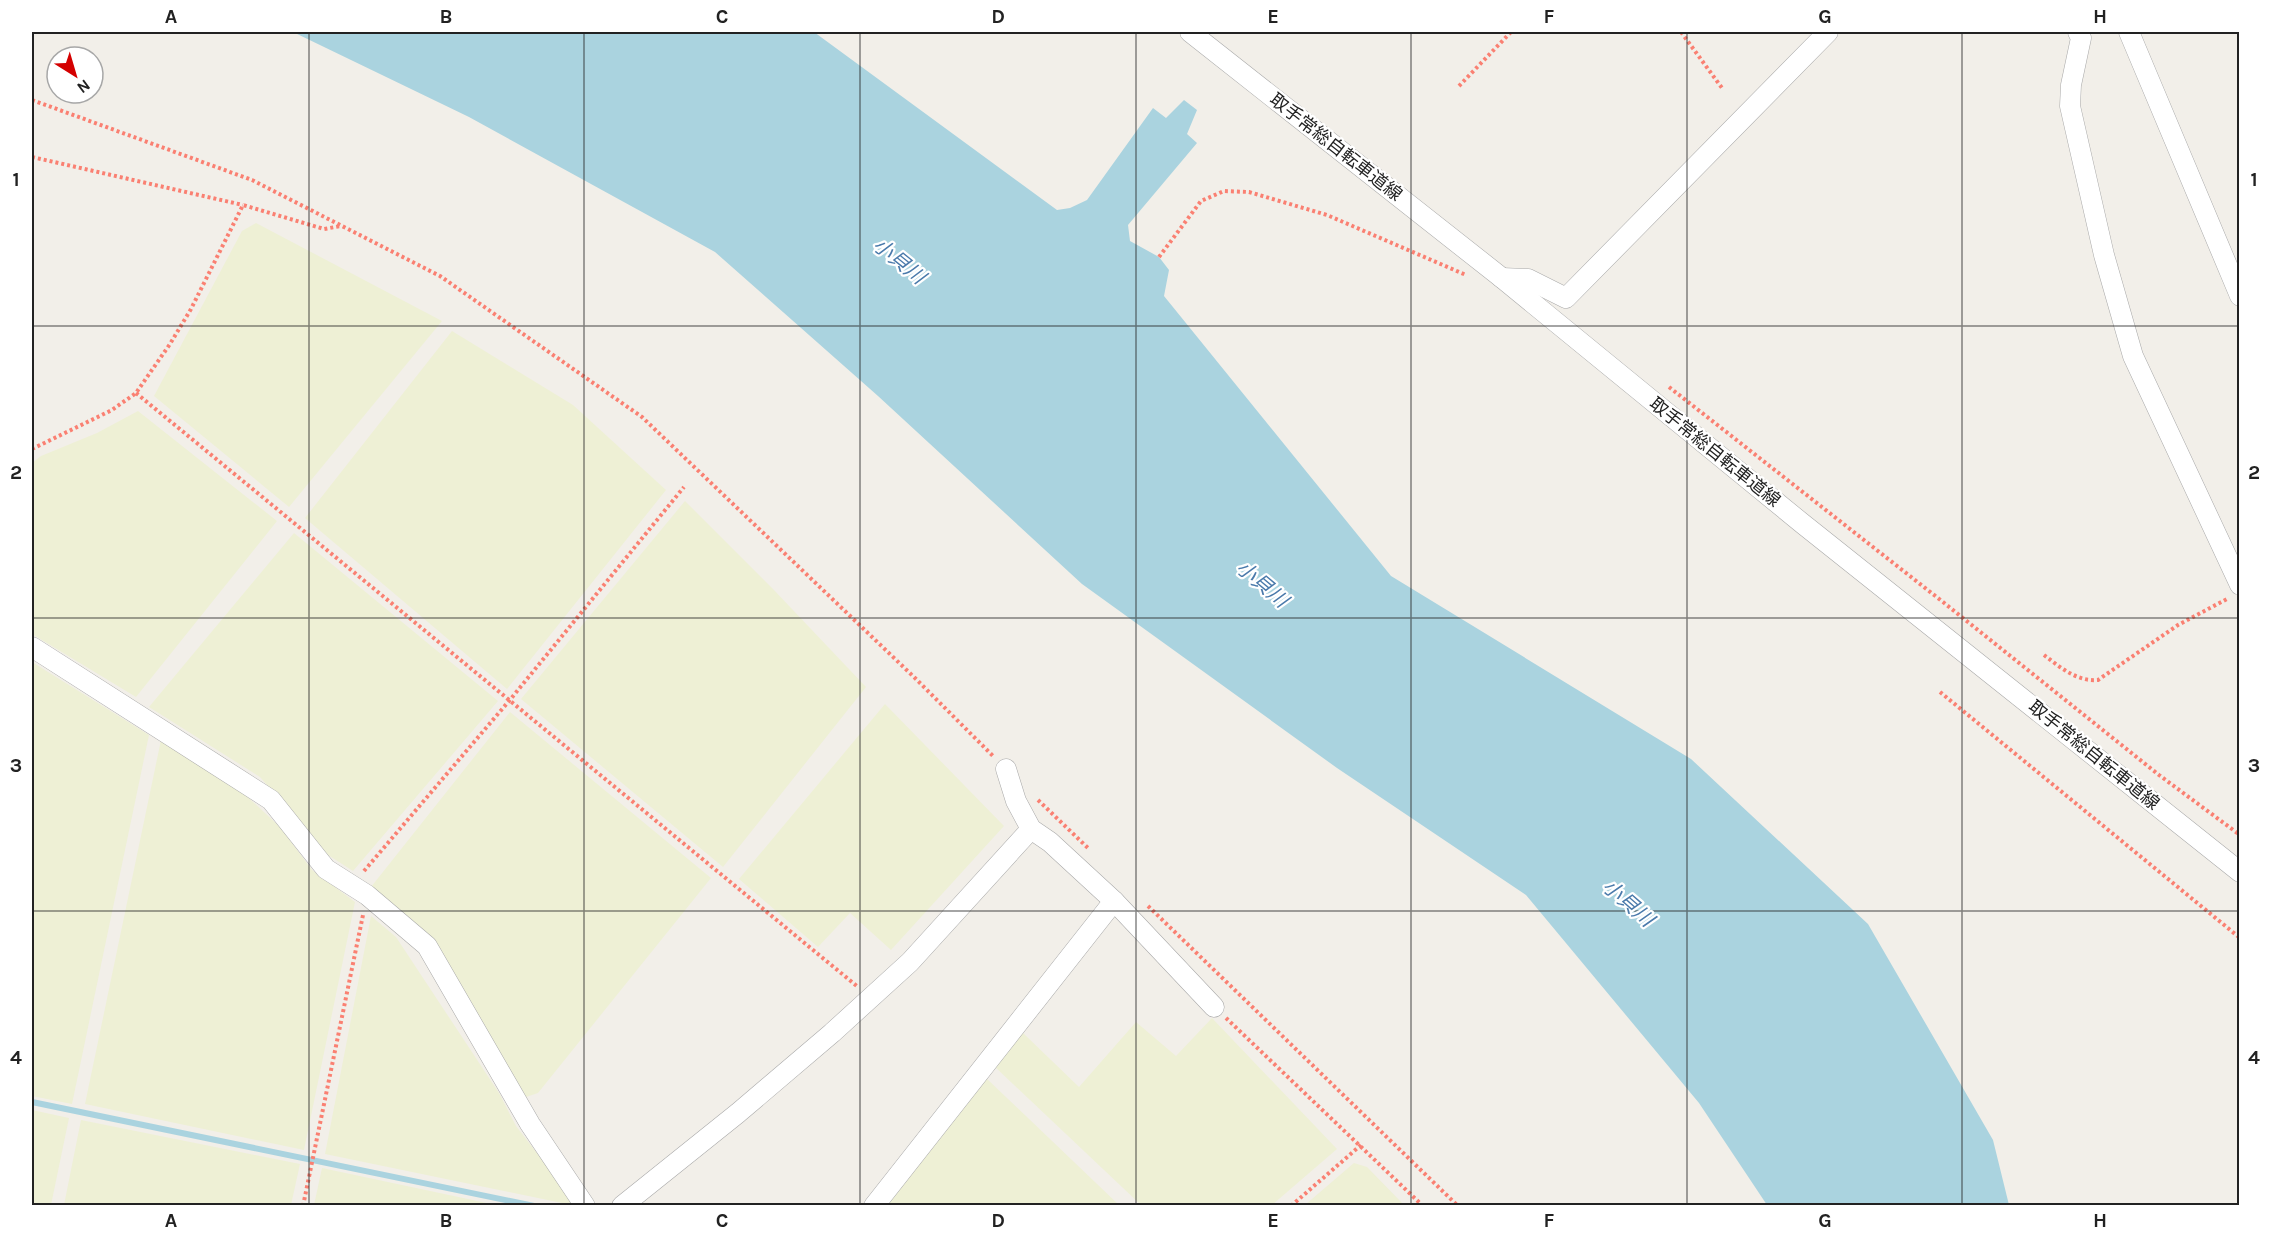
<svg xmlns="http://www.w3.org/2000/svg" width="2271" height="1237" font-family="Karla,'Noto Sans JP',sans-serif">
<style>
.farmland{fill:#eef0d5}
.water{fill:#aad3df}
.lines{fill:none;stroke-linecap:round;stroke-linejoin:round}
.stream{stroke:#aad3df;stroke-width:6}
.minor-casing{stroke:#a9a9a9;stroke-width:21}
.path{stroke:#fa8072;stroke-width:4;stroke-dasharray:3 3;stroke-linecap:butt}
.minor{stroke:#fff;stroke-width:20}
.grid{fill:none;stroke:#222;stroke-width:1.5;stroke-opacity:0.55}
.labels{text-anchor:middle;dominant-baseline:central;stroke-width:4.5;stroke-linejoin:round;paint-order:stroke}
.street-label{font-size:18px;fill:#222;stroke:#fff}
.water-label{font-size:20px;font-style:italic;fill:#4a7aab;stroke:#fff}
.neatline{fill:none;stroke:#222;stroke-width:2}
.grid-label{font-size:20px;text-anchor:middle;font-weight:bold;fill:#222}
</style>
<rect width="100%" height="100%" fill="#f2efe9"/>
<g class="farmland">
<polygon points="256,223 442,321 289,507 154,396 242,231"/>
<polygon points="452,331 573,405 666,490 507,689 305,518"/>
<polygon points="138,411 277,521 136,697 32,634 32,463 41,456 97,433"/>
<polygon points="685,501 773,589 866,687 723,867 521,699"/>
<polygon points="294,533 498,701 353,871 328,855 260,777 149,707"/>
<polygon points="32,662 149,735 72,1104 32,1096"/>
<polygon points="885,704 1004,826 891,950 850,913 818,947 739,879"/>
<polygon points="510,712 711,878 538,1093 523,1098 430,946 404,914 371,887"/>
<polygon points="161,740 236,786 280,827 312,870 355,902 304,1150 85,1104"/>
<polygon points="371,916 396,937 499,1093 516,1126 577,1205 564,1205 562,1203 325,1154"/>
<polygon points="1212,1018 1337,1149 1272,1205 1141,1205 994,1066 1023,1033 1079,1087 1136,1022 1176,1056"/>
<polygon points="985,1077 1119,1205 887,1206 885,1204"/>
<polygon points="32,1110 69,1118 51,1205 32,1205"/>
<polygon points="81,1120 300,1164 291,1205 64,1205"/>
<polygon points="1354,1163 1367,1167 1404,1205 1305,1205"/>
<polygon points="322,1168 496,1205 314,1205"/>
</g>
<polygon class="water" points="293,32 814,32 1057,210 1070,208 1087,200 1153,108 1166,118 1184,100 1197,110 1187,134 1197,143 1128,225 1130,241 1159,257 1169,270 1164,296 1391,576 1691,759 1868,924 1993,1140 2009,1205 1767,1205 1699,1103 1526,895 1337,768 1082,584 878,396 715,252 469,117"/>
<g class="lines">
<polyline class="stream" points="32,1102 534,1206"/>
<defs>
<g id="minor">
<polyline points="1190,32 1502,278 1803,524 2240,872"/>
<polyline points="2078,32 2081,38 2071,85 2070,106 2104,255 2133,356 2240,585"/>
<polyline points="2129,32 2240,296"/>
<polyline points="1502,278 1528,279 1566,298 1828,32"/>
<polyline points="32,647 271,800 326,869 367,895 427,946 530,1124 585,1206"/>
<polyline points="1006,769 1016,801 1031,829 1050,842 1114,901 1214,1007"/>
<polyline points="622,1206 738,1113 832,1033 910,962 1031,829"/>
<polyline points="874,1206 1114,901"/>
</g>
</defs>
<use href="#minor" class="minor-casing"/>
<g class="path">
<polyline points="1681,32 1722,88"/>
<polyline points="1459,86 1511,32"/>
<polyline points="32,100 252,180 440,276 642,417 915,678 994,757"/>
<polyline points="32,157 243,205"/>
<polyline points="1159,257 1201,201 1224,191 1249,192 1327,215 1466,275"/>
<polyline points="1669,387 1943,602 2159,775 2240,835"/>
<polyline points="136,393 858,987"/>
<polyline points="32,449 112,410 136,393 170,344 191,309 243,205 324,229 341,226"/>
<path d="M 2044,655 C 2060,667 2077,682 2098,680 L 2178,625 L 2227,599"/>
<polyline points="1940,692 2240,938"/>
<polyline points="1038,800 1089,849"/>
<polyline points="364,871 509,701 684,487"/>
<polyline points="1148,906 1458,1206"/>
<polyline points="1226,1018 1423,1206"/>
<polyline points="303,1206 363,915"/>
<polyline points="1291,1206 1361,1145"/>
</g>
<use href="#minor" class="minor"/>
</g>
<path class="grid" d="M 309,32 L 309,1206M 584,32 L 584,1206M 860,32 L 860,1206M 1136,32 L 1136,1206M 1411,32 L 1411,1206M 1687,32 L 1687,1206M 1962,32 L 1962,1206M 32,326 L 2240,326M 32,618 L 2240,618M 32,911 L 2240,911"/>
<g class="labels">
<g class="street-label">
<text transform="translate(1336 147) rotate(38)">取手常総自転車道線</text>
<text transform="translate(1715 452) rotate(39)">取手常総自転車道線</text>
<text transform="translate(2094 755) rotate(39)">取手常総自転車道線</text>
</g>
<g class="water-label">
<text transform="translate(899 261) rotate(39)">小貝川</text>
<text transform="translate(1262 584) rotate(40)">小貝川</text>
<text transform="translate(1628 903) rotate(41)">小貝川</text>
</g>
</g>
<rect width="2271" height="1237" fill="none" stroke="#ffffff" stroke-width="66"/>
<g transform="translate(75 75) rotate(143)"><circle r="28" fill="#ffffff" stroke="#a7a7a7" stroke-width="1.5"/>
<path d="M0-4.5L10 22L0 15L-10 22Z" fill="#d40000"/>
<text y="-9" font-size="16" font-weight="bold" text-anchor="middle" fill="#222222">N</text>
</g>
<rect x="33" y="33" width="2205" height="1171" class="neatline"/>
<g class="grid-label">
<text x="171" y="23">A</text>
<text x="446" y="23">B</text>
<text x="722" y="23">C</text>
<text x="998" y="23">D</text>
<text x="1273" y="23">E</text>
<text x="1549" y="23">F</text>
<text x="1825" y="23">G</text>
<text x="2100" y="23">H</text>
<text x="16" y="186">1</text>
<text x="2254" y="186">1</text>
<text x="16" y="479">2</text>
<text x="2254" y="479">2</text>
<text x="16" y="772">3</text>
<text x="2254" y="772">3</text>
<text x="16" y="1064">4</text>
<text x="2254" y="1064">4</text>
<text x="171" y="1227">A</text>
<text x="446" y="1227">B</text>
<text x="722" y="1227">C</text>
<text x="998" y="1227">D</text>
<text x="1273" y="1227">E</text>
<text x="1549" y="1227">F</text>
<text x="1825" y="1227">G</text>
<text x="2100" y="1227">H</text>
</g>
</svg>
